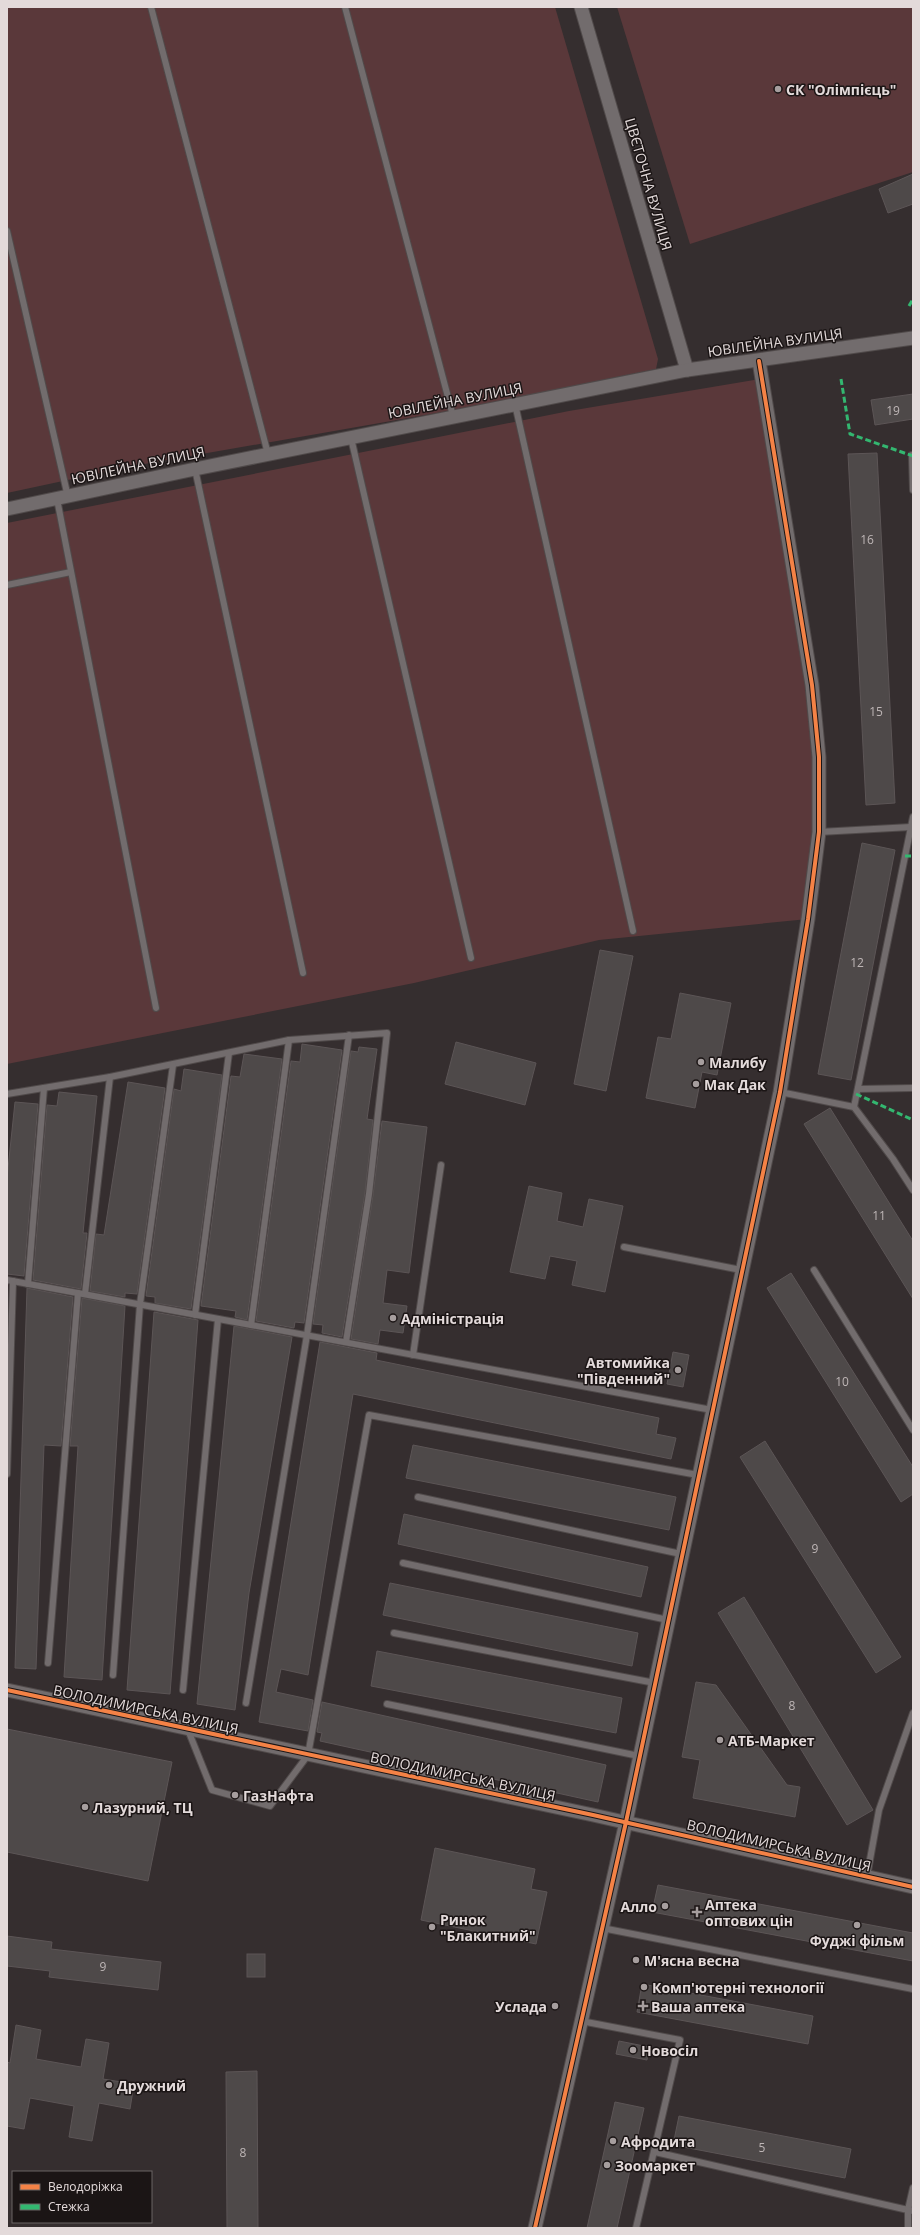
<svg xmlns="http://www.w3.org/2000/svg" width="920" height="2235" font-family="'Open Sans',sans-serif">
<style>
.green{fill:#5a383a}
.building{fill:#4e4949;stroke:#5c5556}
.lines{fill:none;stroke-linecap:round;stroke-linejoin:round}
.service-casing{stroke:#504a4a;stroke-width:8}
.minor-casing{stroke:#504a4a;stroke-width:15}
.service{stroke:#726c6d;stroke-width:6}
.minor{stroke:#726c6d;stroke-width:13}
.quiet{stroke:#33b770;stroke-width:3;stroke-dasharray:6 3;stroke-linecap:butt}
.cycleway-casing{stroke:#1b1515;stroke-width:6}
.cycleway{stroke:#f48246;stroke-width:4}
.poi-dot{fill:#a69e9e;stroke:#1b1515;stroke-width:1.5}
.labels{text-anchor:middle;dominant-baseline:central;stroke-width:3;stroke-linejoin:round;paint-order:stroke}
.number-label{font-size:12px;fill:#beb6b6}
.poi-label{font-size:14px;font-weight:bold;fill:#e3dada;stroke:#1b1515;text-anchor:start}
.street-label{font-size:14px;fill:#e3dada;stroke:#1b1515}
</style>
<rect width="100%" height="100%" fill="#352e2f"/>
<g class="green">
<polygon points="7,7 555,7 658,359 656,369 454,410 133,466 7,493"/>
<polygon points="617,7 913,7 913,172 690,244"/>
<polygon points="760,379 819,757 808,919 599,940 414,983 7,1064 7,523 569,411"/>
</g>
<g class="building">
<polygon points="913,174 913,204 888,213 879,189"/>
<polygon points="913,394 913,419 875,425 871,400"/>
<polygon points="877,453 895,803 866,805 848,454"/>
<polygon points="862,843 895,850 851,1080 818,1074"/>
<polygon points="600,950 633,956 606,1091 574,1084"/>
<polygon points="680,993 731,1003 717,1075 702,1072 695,1108 646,1098 658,1037 671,1039"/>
<polygon points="456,1042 536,1063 525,1105 445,1084"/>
<polygon points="302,1044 342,1050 304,1323 295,1322 294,1328 256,1321 291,1061 300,1062"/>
<polygon points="359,1047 377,1049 367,1119 373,1120 365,1193 342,1337 322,1333 323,1325 313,1324 351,1051 358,1052"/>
<polygon points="244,1054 282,1059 247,1320 235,1317 236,1311 201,1306 231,1076 240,1077"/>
<polygon points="184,1069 222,1075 191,1309 155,1303 155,1297 146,1296 174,1089 181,1091"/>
<polygon points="128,1082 165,1088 137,1294 125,1293 125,1297 90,1291 96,1234 104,1235"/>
<polygon points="59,1092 97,1096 83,1233 87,1233 81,1289 33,1280 47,1105 57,1106"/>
<polygon points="15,1102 38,1104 24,1276 7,1274 7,1178"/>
<polygon points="830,1108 913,1241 913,1299 804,1124"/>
<polygon points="382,1121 427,1127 409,1273 387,1270 383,1303 407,1306 403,1333 380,1330 378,1344 351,1339 373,1195"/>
<polygon points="529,1186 562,1193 557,1221 583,1227 589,1199 623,1206 605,1292 572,1285 577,1261 550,1256 545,1279 510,1272"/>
<polygon points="791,1273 913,1467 913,1494 901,1502 767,1288"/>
<polygon points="27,1288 73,1297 61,1446 44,1445 36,1669 15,1668"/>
<polygon points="82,1298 125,1306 102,1680 64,1677 78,1446 70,1446"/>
<polygon points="154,1312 198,1320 170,1694 127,1690"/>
<polygon points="234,1326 292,1337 249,1593 235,1710 197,1704"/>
<polygon points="320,1342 377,1353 376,1360 659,1418 656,1434 676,1438 671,1459 353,1394 308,1675 281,1669 276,1692 313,1700 308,1731 259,1722"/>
<polygon points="673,1352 689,1355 683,1387 667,1384"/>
<polygon points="765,1441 901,1657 876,1673 740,1457"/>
<polygon points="413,1445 676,1497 669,1530 406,1478"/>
<polygon points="404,1514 648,1567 641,1597 398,1544"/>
<polygon points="390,1583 638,1633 632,1666 383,1615"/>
<polygon points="744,1597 873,1810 847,1825 718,1613"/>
<polygon points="377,1651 622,1698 616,1733 371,1686"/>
<polygon points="696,1682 716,1685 787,1785 800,1787 795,1817 693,1798 700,1760 682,1757"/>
<polygon points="322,1702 606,1765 598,1802 320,1741 322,1733 317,1732"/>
<polygon points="7,1729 172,1762 148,1881 7,1852"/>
<polygon points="435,1848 535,1869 531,1889 547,1892 536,1944 421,1920"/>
<polygon points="658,1885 913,1933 913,1961 652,1912"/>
<polygon points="7,1936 52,1942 51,1949 161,1962 158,1990 49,1977 50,1971 7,1966"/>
<rect x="247" y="1954" width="18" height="23"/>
<polygon points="642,1984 813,2016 808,2044 637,2012"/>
<polygon points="16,2025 41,2030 36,2059 81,2067 86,2039 109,2043 103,2079 134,2084 130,2109 99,2103 92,2141 69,2137 74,2106 30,2098 24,2129 7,2126 7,2062 10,2063"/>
<polygon points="619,2041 649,2047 647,2060 616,2054"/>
<polygon points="257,2071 258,2228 227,2228 226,2072"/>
<polygon points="615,2102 644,2108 617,2228 587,2228"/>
<polygon points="679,2116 851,2149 845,2178 673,2145"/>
</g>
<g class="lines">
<defs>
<g id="service">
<polyline points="151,7 268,454"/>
<polyline points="345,7 453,416"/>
<polyline points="7,231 68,497"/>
<polyline points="515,404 633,931"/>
<polyline points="351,438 471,958"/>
<polyline points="912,455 913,490"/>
<polyline points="195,469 303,973"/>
<polyline points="57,499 156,1008"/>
<polyline points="7,585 71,572"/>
<polyline points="819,832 911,827"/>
<polyline points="858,1089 913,1088"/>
<polyline points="780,1092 854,1107 893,1159 913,1190"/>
<polyline points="7,1094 110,1077 289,1040 387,1033 369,1194 346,1342"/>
<polyline points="854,1107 913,817"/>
<polyline points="624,1247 741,1270"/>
<polyline points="814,1270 913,1430"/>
<polyline points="7,1280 712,1410"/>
<polyline points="28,1284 44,1088"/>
<polyline points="85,1294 110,1077"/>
<polyline points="195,1315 229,1053"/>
<polyline points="251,1325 289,1040"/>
<polyline points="413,1355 441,1165"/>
<polyline points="7,1474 13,1281"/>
<polyline points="418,1497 681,1554"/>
<polyline points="403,1563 668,1620"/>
<polyline points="394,1633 655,1683"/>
<polyline points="48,1663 78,1293"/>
<polyline points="113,1675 140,1304 173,1065"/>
<polyline points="183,1690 218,1319"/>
<polyline points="246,1703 307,1335 349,1035"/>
<polyline points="387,1704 639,1756"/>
<polyline points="188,1730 212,1790 270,1806 308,1755 369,1415 698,1475"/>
<polyline points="867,1876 879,1810 913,1713"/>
<polyline points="602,1928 913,1989"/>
<polyline points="581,2021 680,2040 636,2228"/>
<polyline points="655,2152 908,2210 913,2188"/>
<polyline points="908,2228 908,2210 913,2211"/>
</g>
<g id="minor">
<polyline points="581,7 687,370"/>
<polyline points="7,509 195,469 687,370 913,338"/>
<polyline points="7,1690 593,1815 913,1887"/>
<polyline points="535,2228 626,1822 780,1092 808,919 819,832 819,757 812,685 759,361"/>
</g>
</defs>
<use href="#service" class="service-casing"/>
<use href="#minor" class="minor-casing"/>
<use href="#service" class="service"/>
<use href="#minor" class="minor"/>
<g class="quiet">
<polyline points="909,306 913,299"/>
<polyline points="841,379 850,434 913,456"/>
<polyline points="905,856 913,856"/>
<polyline points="856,1094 913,1120"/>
</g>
<defs>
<g id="cycleway">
<polyline points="7,1690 593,1815 913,1887"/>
<polyline points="535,2228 626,1822 780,1092 808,919 819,832 819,757 812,685 759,361"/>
</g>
</defs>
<use href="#cycleway" class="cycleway-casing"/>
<use href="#cycleway" class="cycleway"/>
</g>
<g class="poi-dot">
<circle cx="778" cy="89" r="4"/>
<circle cx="701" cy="1062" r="4"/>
<circle cx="696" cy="1084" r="4"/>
<circle cx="393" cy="1318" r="4"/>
<circle cx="678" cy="1370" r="4"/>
<circle cx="720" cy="1740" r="4"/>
<circle cx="235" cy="1795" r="4"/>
<circle cx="85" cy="1807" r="4"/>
<circle cx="665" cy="1906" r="4"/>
<path d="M695 1906h4v4h4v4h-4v4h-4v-4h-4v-4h4z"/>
<circle cx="857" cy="1925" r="4"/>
<circle cx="432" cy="1927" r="4"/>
<circle cx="636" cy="1960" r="4"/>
<circle cx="644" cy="1987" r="4"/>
<circle cx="555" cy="2006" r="4"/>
<path d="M641 2000h4v4h4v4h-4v4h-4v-4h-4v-4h4z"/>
<circle cx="633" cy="2050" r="4"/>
<circle cx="109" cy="2085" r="4"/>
<circle cx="613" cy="2141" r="4"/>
<circle cx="607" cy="2165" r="4"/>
</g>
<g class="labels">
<g class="number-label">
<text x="893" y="410">19</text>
<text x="867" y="539">16</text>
<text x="876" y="711">15</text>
<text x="857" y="962">12</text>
<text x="879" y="1215">11</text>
<text x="842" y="1381">10</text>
<text x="815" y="1548">9</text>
<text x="792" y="1705">8</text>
<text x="103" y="1966">9</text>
<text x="762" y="2147">5</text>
<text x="243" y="2152">8</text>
</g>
<g class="poi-label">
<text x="786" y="89">СК "Олімпієць"</text>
<text x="709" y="1062">Малибу</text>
<text x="704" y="1084">Мак Дак</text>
<text x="401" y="1318">Адміністрація</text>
<text x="670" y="1362" text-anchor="end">Автомийка<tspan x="670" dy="16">"Південний"</tspan></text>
<text x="728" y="1740">АТБ-Маркет</text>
<text x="243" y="1795">ГазНафта</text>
<text x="93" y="1807">Лазурний, ТЦ</text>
<text x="705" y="1904">Аптека<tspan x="705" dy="16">оптових цін</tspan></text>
<text x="657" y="1906" text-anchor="end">Алло</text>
<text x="440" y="1919">Ринок<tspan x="440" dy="16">"Блакитний"</tspan></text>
<text x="857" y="1940" text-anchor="middle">Фуджі фільм</text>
<text x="644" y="1960">М'ясна весна</text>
<text x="652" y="1987">Комп'ютерні технології</text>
<text x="547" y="2006" text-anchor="end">Услада</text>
<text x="651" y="2006">Ваша аптека</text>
<text x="641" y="2050">Новосіл</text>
<text x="117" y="2085">Дружний</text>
<text x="621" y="2141">Афродита</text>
<text x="615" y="2165">Зоомаркет</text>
</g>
<g class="street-label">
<text transform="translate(649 184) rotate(74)">ЦВЄТОЧНА ВУЛИЦЯ</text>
<text transform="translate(775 342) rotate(-8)">ЮВІЛЕЙНА ВУЛИЦЯ</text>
<text transform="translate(455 400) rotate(-11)">ЮВІЛЕЙНА ВУЛИЦЯ</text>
<text transform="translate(138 465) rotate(-12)">ЮВІЛЕЙНА ВУЛИЦЯ</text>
<text transform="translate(146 1709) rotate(12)">ВОЛОДИМИРСЬКА ВУЛИЦЯ</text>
<text transform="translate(463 1776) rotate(12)">ВОЛОДИМИРСЬКА ВУЛИЦЯ</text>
<text transform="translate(779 1845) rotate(13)">ВОЛОДИМИРСЬКА ВУЛИЦЯ</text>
</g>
</g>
<rect width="920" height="2235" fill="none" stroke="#e3dada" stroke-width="16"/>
<rect x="12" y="2171" width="140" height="52" fill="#1b1515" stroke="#6b6464"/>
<rect x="20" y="2184" width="20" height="6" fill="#f48246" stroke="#6b6464"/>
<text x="48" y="2191" font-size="12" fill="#e3dada">Велодоріжка</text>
<rect x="20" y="2204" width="20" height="6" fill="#33b770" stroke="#6b6464"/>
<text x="48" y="2211" font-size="12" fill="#e3dada">Стежка</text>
</svg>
